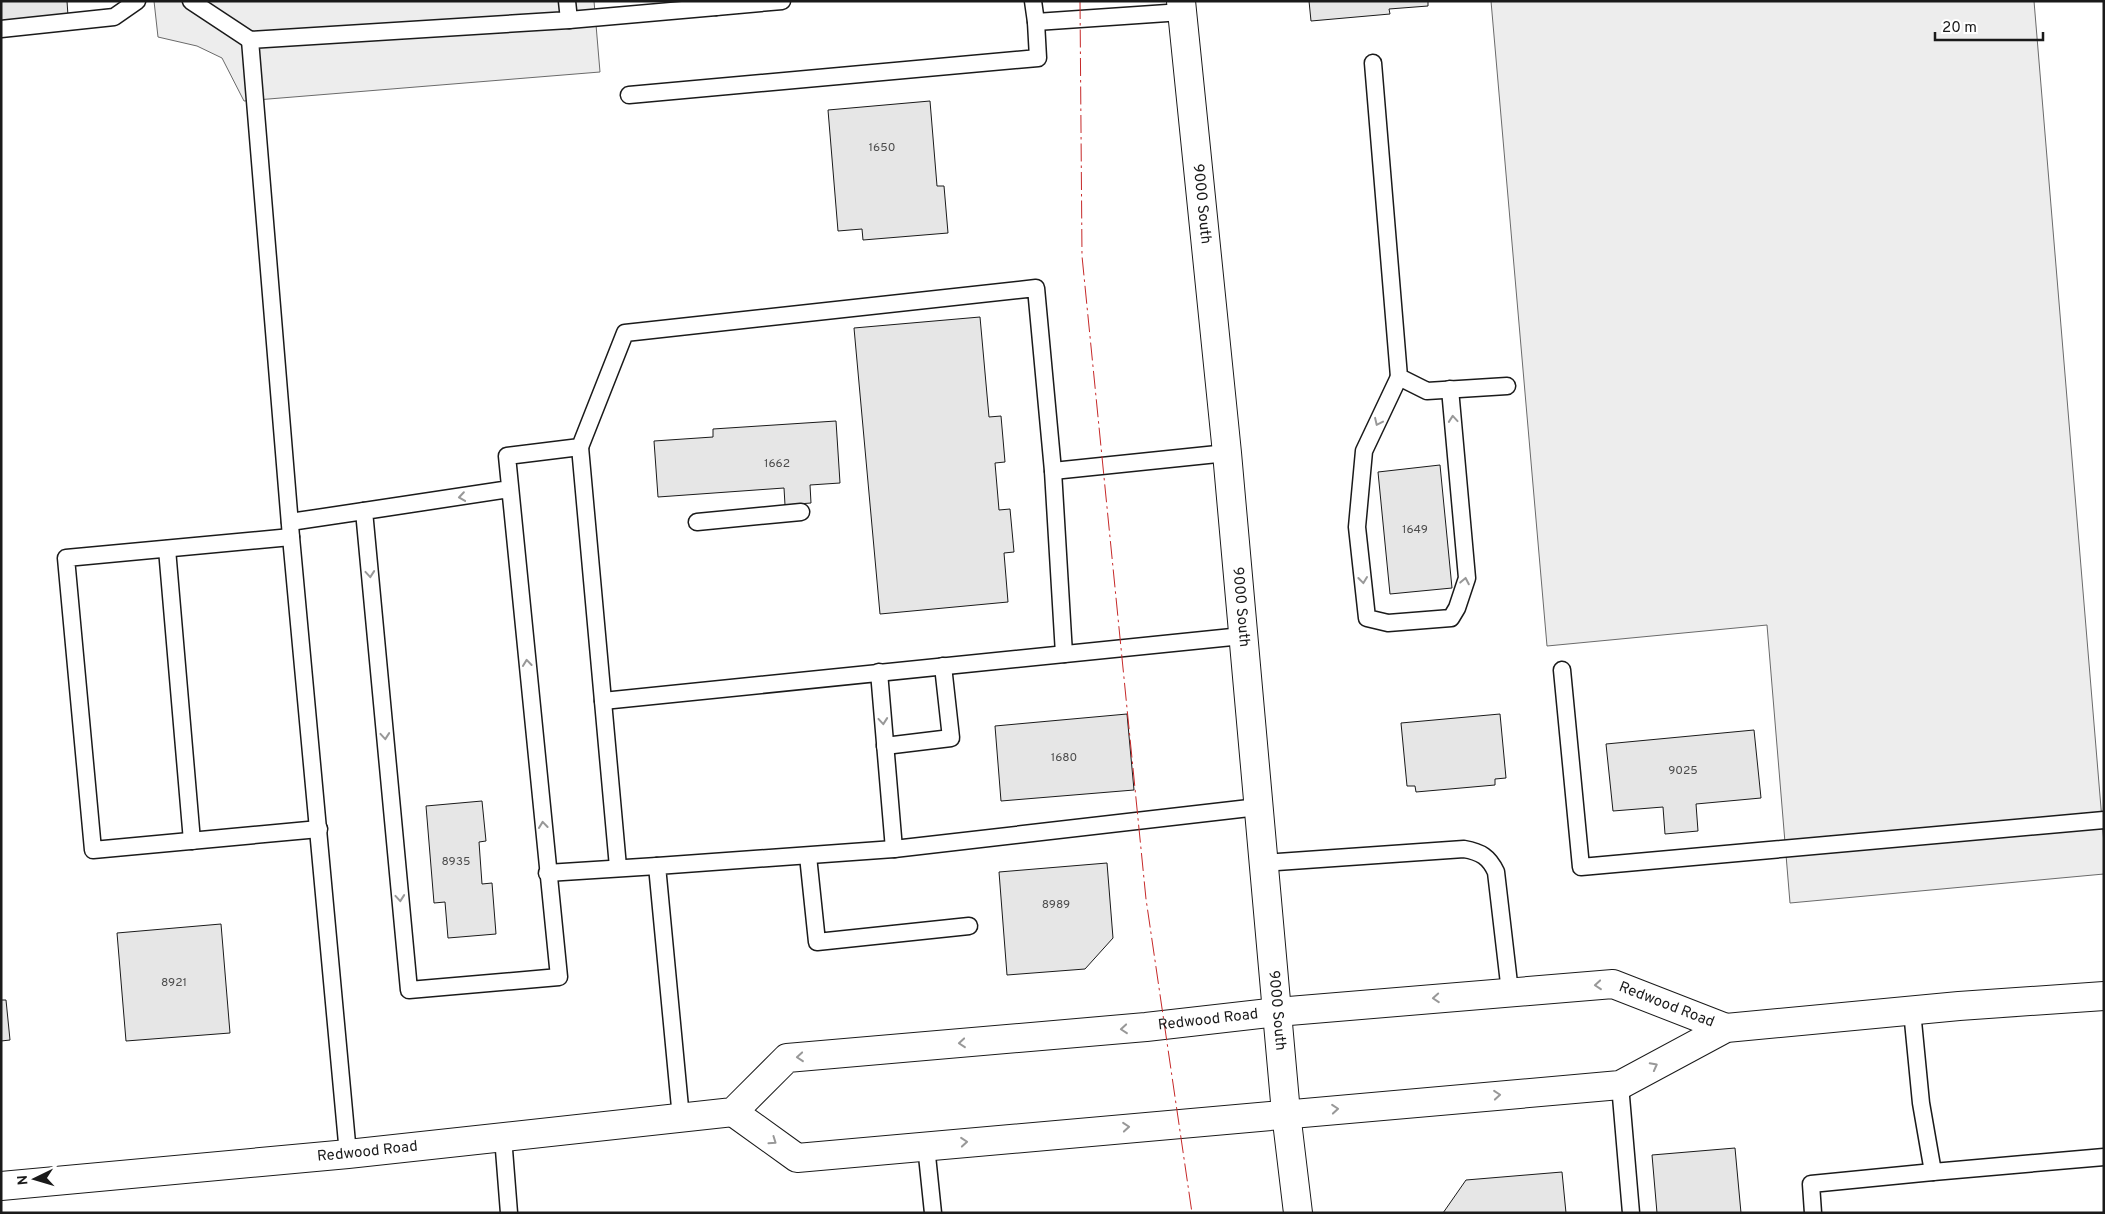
<svg xmlns="http://www.w3.org/2000/svg" width="2105" height="1214" font-family="Overpass,sans-serif">
<style>
.parking{fill:#ededed;stroke:#6a6a6a}
.building{fill:#e6e6e6;stroke:#1a1a1a}
.lines{fill:none;stroke-linecap:round;stroke-linejoin:round}
.lane-casing{stroke:#1a1a1a;stroke-width:19}
.primary-casing{stroke:#1a1a1a;stroke-width:30}
.lane{stroke:#fff;stroke-width:16}
.primary{stroke:#fff;stroke-width:28}
.power{stroke:#c62828;stroke-width:1;stroke-dasharray:18 4 2.5 4;stroke-linecap:butt}
.oneway{stroke:#989898}
.labels{text-anchor:middle;dominant-baseline:central;stroke-width:4;stroke-linejoin:round;paint-order:stroke}
.number-label{font-size:12px;fill:#4d4d4d}
.street-label{font-size:15px;fill:#1a1a1a;stroke:#fff}
</style>
<rect width="100%" height="100%" fill="#fff"/>
<g class="parking">
<polygon points="154,1 594,1 600,72 244,101 222,58 197,46 158,37"/>
<polygon points="1491,1 2034,1 2104,844 2104,874 1790,903 1767,625 1547,646"/>
</g>
<g class="building">
<polygon points="1,1 67,1 68,16 1,22"/>
<polygon points="1309,1 1428,1 1428,6 1389,9 1390,14 1311,21"/>
<polygon points="930,101 937,186 944,186 948,233 863,240 862,229 838,231 828,110"/>
<polygon points="980,317 989,417 1001,416 1005,462 995,463 999,510 1010,509 1014,552 1004,553 1008,602 880,614 854,328"/>
<polygon points="836,421 840,483 810,485 811,503 785,505 784,488 658,497 654,441 713,437 713,429"/>
<polygon points="1440,465 1452,588 1390,594 1378,472"/>
<polygon points="1127,714 1134,790 1001,801 995,726"/>
<polygon points="1500,714 1506,778 1495,779 1495,785 1416,792 1415,786 1407,786 1401,723"/>
<polygon points="1754,730 1761,798 1696,804 1698,831 1665,834 1663,807 1613,811 1606,744"/>
<polygon points="482,801 486,841 479,842 482,884 492,883 496,934 448,938 445,902 434,903 426,806"/>
<polygon points="1107,863 1113,938 1085,969 1007,975 999,872"/>
<polygon points="221,924 230,1033 126,1041 117,933"/>
<polygon points="1,1000 6,1000 10,1040 1,1041"/>
<polygon points="1735,1148 1741,1213 1657,1213 1652,1155"/>
<polygon points="1562,1172 1566,1213 1443,1213 1466,1180"/>
</g>
<g class="lines">
<defs>
<g id="lane">
<polyline points="191,1 250,40"/>
<polyline points="715,1 716,7 782,1"/>
<polyline points="1033,1 1036,22 1182,12"/>
<polyline points="569,20 716,7"/>
<polyline points="1,29 114,17 137,1"/>
<polyline points="1373,63 1399,377 1427,391 1507,386"/>
<polyline points="629,95 1038,58 1036,22"/>
<polyline points="1399,377 1364,451 1357,527 1367,618 1388,623 1451,618 1457,608 1467,578 1450,389"/>
<polyline points="580,447 618,867"/>
<polyline points="1053,471 1227,453"/>
<polyline points="510,489 364,511 409,990 559,977 507,456 580,447 625,333 1036,288 1053,471 1064,654"/>
<polyline points="290,522 364,511"/>
<polyline points="697,522 801,512"/>
<polyline points="291,537 66,558 93,850 319,829"/>
<polyline points="167,549 192,841"/>
<polyline points="1562,670 1581,867 2104,820"/>
<polyline points="879,672 894,849"/>
<polyline points="603,701 1242,636"/>
<polyline points="885,746 951,738 943,666"/>
<polyline points="808,856 817,942 969,926"/>
<path d="M 1263,863 L 1464,849 C 1481,852 1489,857 1496,872 L 1510,992"/>
<polyline points="547,873 657,866"/>
<polyline points="1912,1011 1921,1103 1933,1172 2104,1157"/>
<polyline points="1620,1085 1631,1213"/>
<polyline points="681,1118 657,866 894,849 1258,807"/>
<polyline points="503,1137 509,1213"/>
<polyline points="926,1146 933,1213"/>
<polyline points="348,1154 291,537 250,40 569,20 567,1"/>
<polyline points="1813,1213 1811,1184 1933,1172"/>
</g>
<g id="primary">
<path id="s1" d="M 1181,1 L 1227,453 L 1286,1113 L 1298,1213"/>
<polyline points="733,1112 797,1158 1620,1085 1726,1028 1959,1006 2104,996"/>
<path id="s2" d="M 1,1186 L 348,1154 L 733,1112 L 787,1058 L 1146,1027 L 1277,1012 L 1613,984 L 1726,1028"/>
</g>
</defs>
<use href="#lane" class="lane-casing"/>
<use href="#primary" class="primary-casing"/>
<use href="#lane" class="lane"/>
<use href="#primary" class="primary"/>
<polyline class="power" points="1080,1 1082,256 1146,899 1192,1213"/>
</g>
<defs><path id="oneway-chevron" d="M-2-3.5L2.5 0L-2 3.5" fill="none" stroke-width="1.6" stroke-linecap="round" stroke-linejoin="round" transform="scale(1.25)"/></defs>
<g class="oneway">
<use href="#oneway-chevron" transform="translate(1453 419) rotate(-95)"/>
<use href="#oneway-chevron" transform="translate(1378 422) rotate(115)"/>
<use href="#oneway-chevron" transform="translate(462 497) rotate(172)"/>
<use href="#oneway-chevron" transform="translate(370 574) rotate(85)"/>
<use href="#oneway-chevron" transform="translate(1363 580) rotate(83)"/>
<use href="#oneway-chevron" transform="translate(1465 581) rotate(-79)"/>
<use href="#oneway-chevron" transform="translate(527 663) rotate(-96)"/>
<use href="#oneway-chevron" transform="translate(883 721) rotate(85)"/>
<use href="#oneway-chevron" transform="translate(385 736) rotate(85)"/>
<use href="#oneway-chevron" transform="translate(543 825) rotate(-96)"/>
<use href="#oneway-chevron" transform="translate(400 898) rotate(85)"/>
<use href="#oneway-chevron" transform="translate(1598 985) rotate(175)"/>
<use href="#oneway-chevron" transform="translate(1436 998) rotate(176)"/>
<use href="#oneway-chevron" transform="translate(1124 1029) rotate(175)"/>
<use href="#oneway-chevron" transform="translate(962 1043) rotate(175)"/>
<use href="#oneway-chevron" transform="translate(800 1057) rotate(175)"/>
<use href="#oneway-chevron" transform="translate(1654 1066) rotate(-28)"/>
<use href="#oneway-chevron" transform="translate(1497 1095) rotate(-5)"/>
<use href="#oneway-chevron" transform="translate(1335 1109) rotate(-5)"/>
<use href="#oneway-chevron" transform="translate(1126 1127) rotate(-5)"/>
<use href="#oneway-chevron" transform="translate(773 1141) rotate(35)"/>
<use href="#oneway-chevron" transform="translate(964 1142) rotate(-5)"/>
</g>
<g class="labels">
<g class="number-label">
<text x="882" y="148">1650</text>
<text x="777" y="464">1662</text>
<text x="1415" y="530">1649</text>
<text x="1064" y="758">1680</text>
<text x="1683" y="771">9025</text>
<text x="456" y="862">8935</text>
<text x="1056" y="905">8989</text>
<text x="174" y="983">8921</text>
</g>
<g class="street-label">
<text stroke="none"><textPath href="#s1" startOffset="204">9000 South</textPath></text>
<text stroke="none"><textPath href="#s1" startOffset="609">9000 South</textPath></text>
<text stroke="none"><textPath href="#s2" startOffset="1699">Redwood Road</textPath></text>
<text stroke="none"><textPath href="#s1" startOffset="1014">9000 South</textPath></text>
<text stroke="none"><textPath href="#s2" startOffset="1235">Redwood Road</textPath></text>
<text stroke="none"><textPath href="#s2" startOffset="368">Redwood Road</textPath></text>
</g>
</g>
<rect width="2105" height="1214" fill="none" stroke="#1a1a1a" stroke-width="5"/>
<g transform="translate(35 1179) rotate(265)" stroke="#ffffff" stroke-width="4" paint-order="stroke">
<path d="M0-4L9 19L0 12L-9 19Z" fill="#1a1a1a"/>
<text y="-8" font-size="14" font-weight="bold" text-anchor="middle" fill="#1a1a1a">N</text>
</g>
<path d="M1935 32v8h108v-8" fill="none" stroke="#1a1a1a" stroke-width="2.5"/>
<text x="1942" y="32" font-size="15" fill="#1a1a1a" stroke="#ffffff" stroke-width="4" paint-order="stroke">20 m</text>
</svg>
